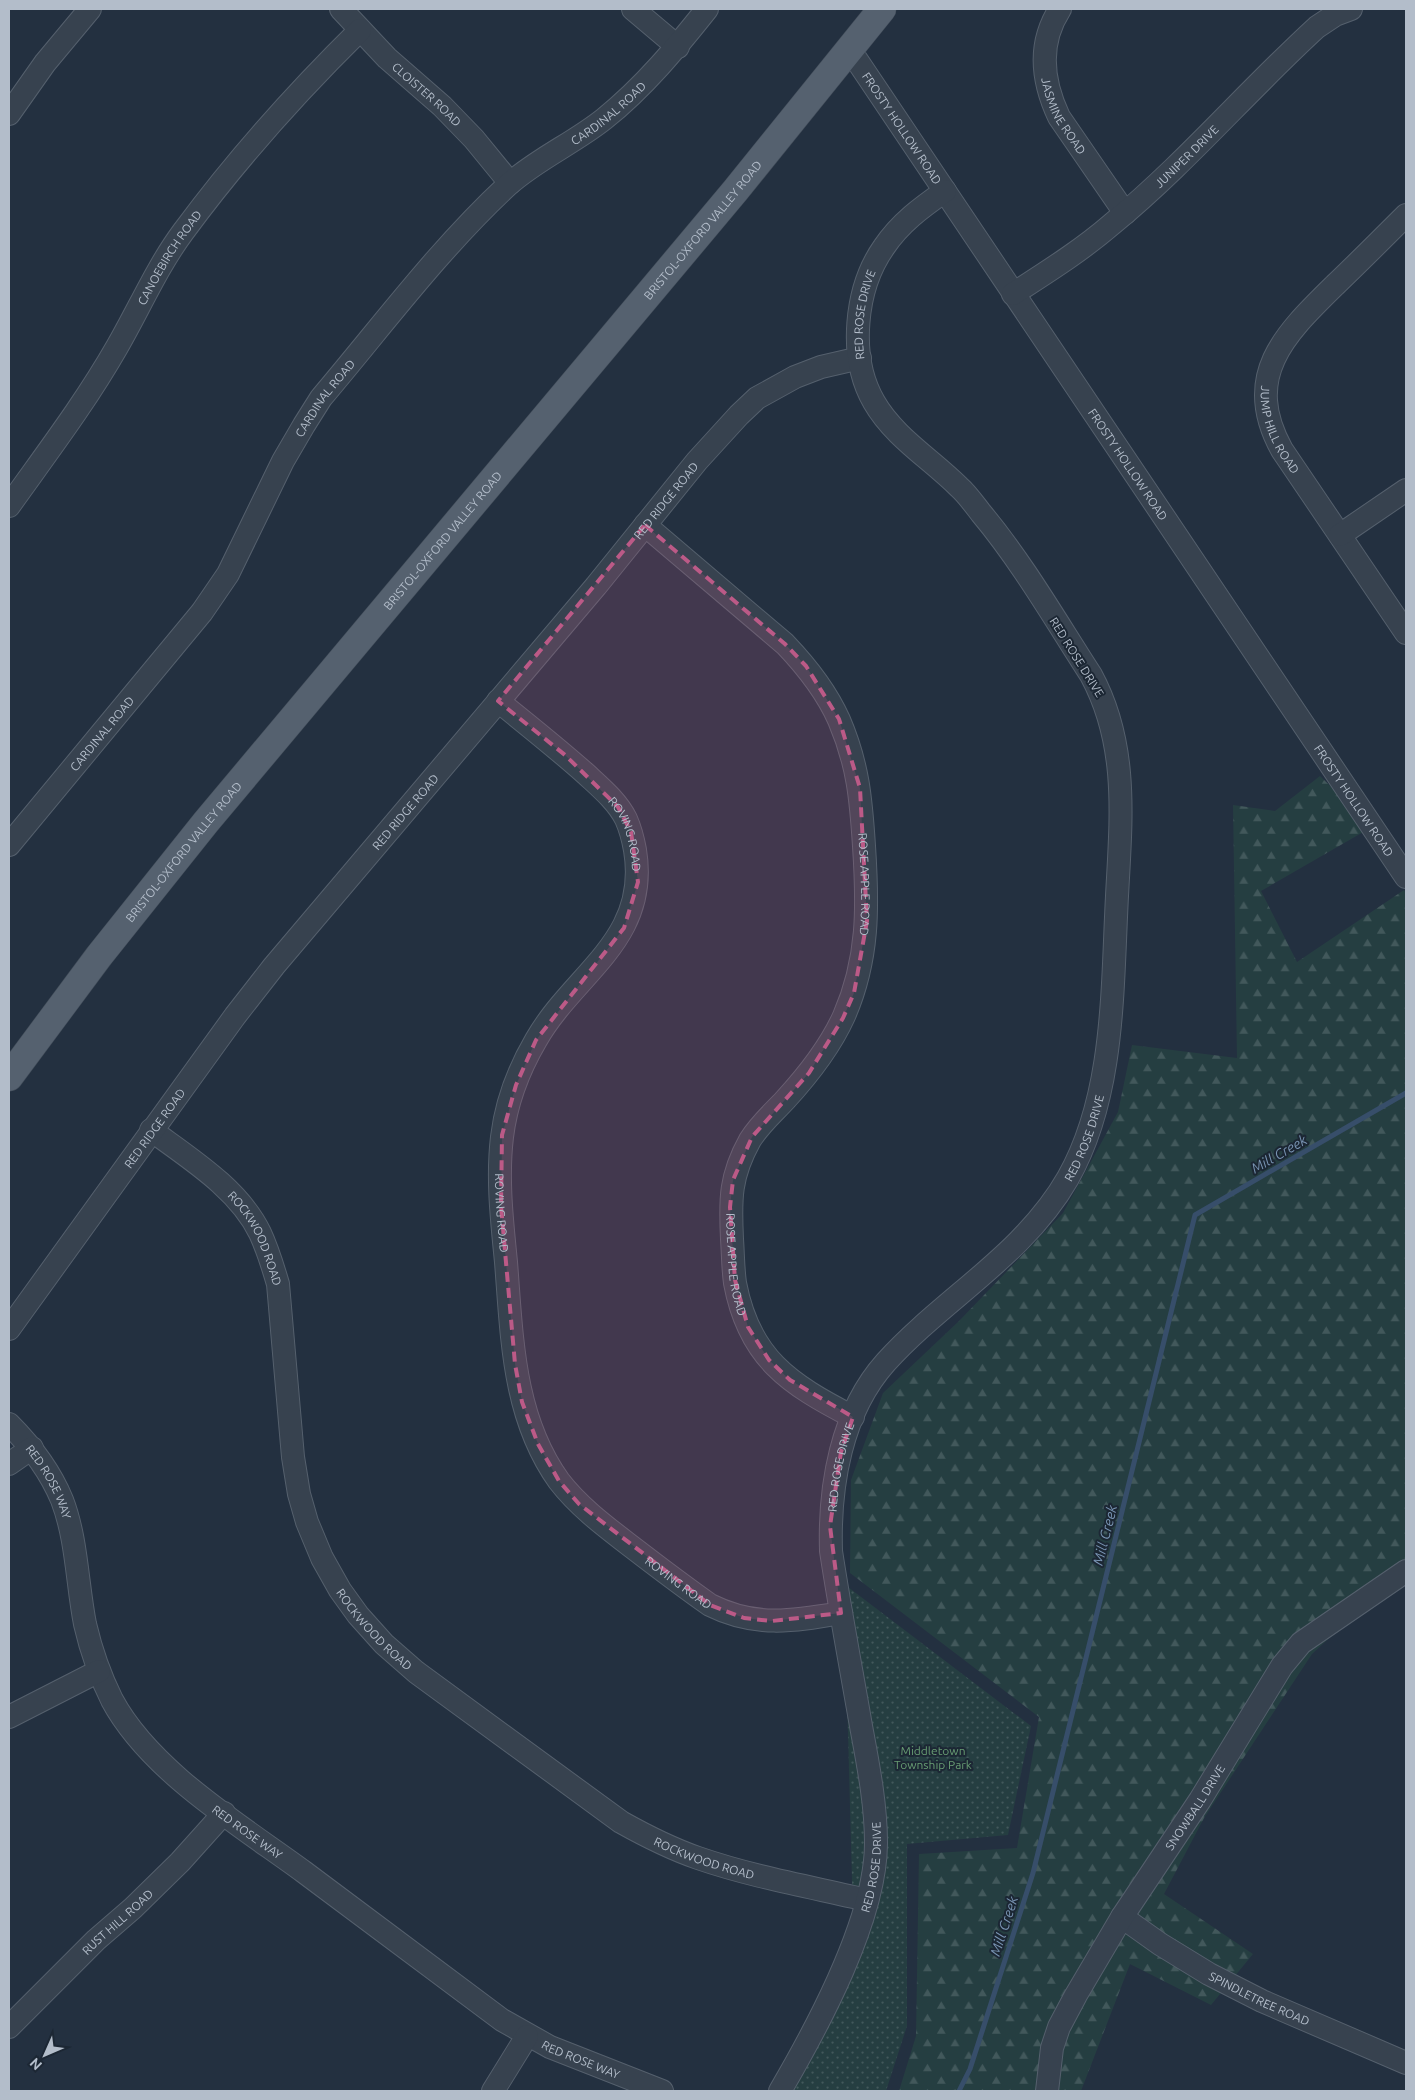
<svg xmlns="http://www.w3.org/2000/svg" width="1415" height="2100" font-family="Ubuntu,sans-serif">
<style>
.forest{fill:url(#forest-firs)}
.park{fill:url(#park-dots)}
.lines{fill:none;stroke-linecap:round;stroke-linejoin:round}
.stream{stroke:#374e6a;stroke-width:5}
.minor-casing{stroke:#55606d;stroke-width:24}
.major-casing{stroke:#404b58;stroke-width:29}
.minor{stroke:#37424f;stroke-width:22}
.major{stroke:#55616f;stroke-width:28}
.marked{fill:#bc5a87;fill-opacity:0.2;stroke:#bc5a87;stroke-width:4;stroke-dasharray:10 6;stroke-linejoin:round}
.labels{text-anchor:middle;dominant-baseline:central;stroke-width:4;stroke-linejoin:round;paint-order:stroke}
.street-label{font-size:12px;fill:#b3bdca;stroke:#1c2734}
.park-label{font-size:12px;fill:#689d73;stroke:#1c2734}
.water-label{font-size:14px;font-style:italic;fill:#7994b3;stroke:#1c2734}
</style>
<defs>
<pattern id="forest-firs" width="22" height="20" patternUnits="userSpaceOnUse" patternTransform="scale(1.25)"><rect width="22" height="20" fill="#253e41"/><path d="M5 1l3.5 6h-7zM16 11l3.5 6h-7z" fill="#42585b"/></pattern>
<pattern id="park-dots" width="8" height="8" patternUnits="userSpaceOnUse" patternTransform="scale(1.25)"><rect width="8" height="8" fill="#253e41"/><path d="M2 2h.1M6 6h.1" fill="none" stroke="#42585b" stroke-width="1.8" stroke-linecap="round"/></pattern>
</defs>
<rect width="100%" height="100%" fill="#233040"/>
<polygon class="forest" points="1320,776 1372,827 1261,891 1297,962 1404,890 1406,894 1406,1567 1312,1654 1204,1818 1164,1894 1253,1954 1211,2005 1130,1964 1081,2091 899,2091 916,2036 919,1854 1017,1848 1039,1717 850,1573 851,1480 883,1393 959,1321 1063,1213 1118,1112 1132,1045 1237,1058 1233,805 1275,811"/>
<polygon class="park" points="844,1584 1031,1726 1008,1835 907,1844 907,2026 886,2091 786,2091 854,1955"/>
<g class="lines">
<polyline class="stream" points="959,2091 970,2069 1033,1873 1195,1215 1406,1093"/>
<defs>
<g id="minor">
<path id="s1" d="M 341,9 L 387,58 L 442,106 L 474,139 L 510,183"/>
<polyline points="633,9 678,47"/>
<path id="s2" d="M 1060,9 C 1038,43 1042,81 1059,117 L 1125,213"/>
<path id="s3" d="M 850,50 L 1406,877"/>
<polyline points="9,114 45,63 90,9"/>
<path id="s4" d="M 1406,215 C 1383,238 1359,262 1335,285 C 1285,334 1241,376 1282,450 L 1406,633"/>
<path id="s5" d="M 1013,294 C 1047,272 1082,250 1112,224 C 1185,164 1247,91 1317,27 L 1335,15 L 1351,9"/>
<path id="s6" d="M 9,506 C 46,454 85,403 117,347 C 139,309 157,267 183,232 C 236,160 297,92 360,30"/>
<path id="s7" d="M 645,525 L 785,644 C 807,667 826,691 839,720 C 858,764 861,799 864,846 C 868,906 869,959 844,1016 C 830,1047 808,1075 785,1100 C 773,1113 760,1124 750,1140 C 730,1176 730,1199 732,1239 C 733,1253 733,1269 735,1283 C 749,1358 789,1384 853,1417"/>
<polyline points="1340,535 1406,490"/>
<path id="s8" d="M 498,701 C 528,725 558,749 586,774 C 600,787 617,801 626,819 C 630,828 633,839 635,850 C 650,940 574,973 536,1040 C 519,1069 506,1104 502,1137 C 497,1179 502,1221 506,1262 C 512,1338 513,1417 559,1481 C 579,1507 606,1527 632,1547 C 658,1567 683,1586 710,1605 C 756,1628 794,1621 841,1613"/>
<path id="s9" d="M 9,845 L 202,612 L 228,574 L 283,461 L 304,425 L 321,398 C 382,326 439,249 508,185 C 537,159 574,143 604,119 C 644,87 676,48 707,9"/>
<path id="s10" d="M 151,1130 C 189,1158 239,1189 260,1233 C 268,1250 273,1267 278,1284 L 293,1457 L 299,1494 L 307,1522 L 322,1558 L 340,1590 L 358,1615 L 384,1644 L 416,1672 L 621,1822 C 646,1836 672,1849 698,1858 C 753,1877 811,1887 867,1900"/>
<path id="s11" d="M 9,1329 L 235,1016 L 274,966 L 596,586 L 697,461 L 739,415 L 757,398 L 795,377 L 821,367 L 860,358"/>
<path id="s12" d="M 9,1424 C 31,1446 50,1471 62,1500 C 77,1539 77,1583 85,1624 C 91,1650 100,1676 112,1700 C 150,1771 240,1825 304,1872 C 370,1921 436,1970 502,2020 L 550,2047 L 662,2091"/>
<polyline points="9,1464 32,1448"/>
<polyline points="9,1717 99,1671"/>
<path id="s13" d="M 1122,1917 L 1160,1944 L 1209,1974 L 1262,2001 L 1406,2063"/>
<path id="s14" d="M 9,2027 L 96,1940 L 133,1908 L 180,1862 L 224,1813"/>
<polyline points="493,2091 527,2036"/>
<path id="s15" d="M 780,2091 C 818,2026 876,1919 876,1843 C 876,1804 868,1764 861,1726 C 851,1668 840,1610 831,1551 C 829,1486 841,1412 886,1362 C 944,1298 1024,1255 1068,1178 C 1115,1095 1112,989 1117,896 C 1121,819 1129,745 1091,675 C 1056,621 1022,562 981,513 C 974,504 967,494 959,487 C 931,459 894,437 874,402 C 848,357 855,288 884,247 C 900,223 922,207 945,191"/>
<path id="s16" d="M 1047,2091 L 1052,2048 L 1059,2027 L 1076,1995 L 1122,1917 L 1200,1800 L 1282,1666 L 1301,1643 L 1406,1571"/>
</g>
<g id="major">
<path id="s17" d="M 9,1077 L 99,956 L 206,822 L 735,191 L 882,9"/>
</g>
</defs>
<use href="#minor" class="minor-casing"/>
<use href="#major" class="major-casing"/>
<use href="#minor" class="minor"/>
<use href="#major" class="major"/>
</g>
<path class="marked" d="M 645,525 L 785,644 L 806,666 L 839,719 L 860,788 L 867,921 L 854,993 L 843,1018 L 809,1073 L 752,1137 L 733,1180 L 730,1207 L 735,1280 L 748,1327 L 769,1360 L 790,1380 L 853,1417 L 841,1452 L 830,1526 L 841,1613 L 772,1621 L 744,1618 L 710,1605 L 579,1504 L 559,1481 L 538,1444 L 522,1402 L 515,1364 L 501,1206 L 502,1135 L 516,1085 L 536,1040 L 624,928 L 638,882 L 631,832 L 618,807 L 565,755 L 498,701 Z"/>
<g class="labels">
<g class="street-label">
<text stroke="none"><textPath href="#s1" startOffset="121">CLOISTER ROAD</textPath></text>
<text stroke="none"><textPath href="#s9" startOffset="955">CARDINAL ROAD</textPath></text>
<text stroke="none"><textPath href="#s2" startOffset="114">JASMINE ROAD</textPath></text>
<text stroke="none"><textPath href="#s3" startOffset="94">FROSTY HOLLOW ROAD</textPath></text>
<text stroke="none"><textPath href="#s5" startOffset="222">JUNIPER DRIVE</textPath></text>
<text stroke="none"><textPath href="#s17" startOffset="1095">BRISTOL-OXFORD VALLEY ROAD</textPath></text>
<text stroke="none"><textPath href="#s6" startOffset="296">CANOEBIRCH ROAD</textPath></text>
<text stroke="none"><textPath href="#s15" startOffset="1982">RED ROSE DRIVE</textPath></text>
<text stroke="none"><textPath href="#s9" startOffset="550">CARDINAL ROAD</textPath></text>
<text stroke="none"><textPath href="#s4" startOffset="271">JUMP HILL ROAD</textPath></text>
<text stroke="none"><textPath href="#s3" startOffset="499">FROSTY HOLLOW ROAD</textPath></text>
<text stroke="none"><textPath href="#s11" startOffset="1058">RED RIDGE ROAD</textPath></text>
<text stroke="none"><textPath href="#s17" startOffset="690">BRISTOL-OXFORD VALLEY ROAD</textPath></text>
<text transform="translate(1077 657) rotate(58)">RED ROSE DRIVE</text>
<text stroke="none"><textPath href="#s9" startOffset="145">CARDINAL ROAD</textPath></text>
<text stroke="none"><textPath href="#s3" startOffset="904">FROSTY HOLLOW ROAD</textPath></text>
<text stroke="none"><textPath href="#s11" startOffset="652">RED RIDGE ROAD</textPath></text>
<text stroke="none"><textPath href="#s8" startOffset="189">ROVING ROAD</textPath></text>
<text stroke="none"><textPath href="#s17" startOffset="285">BRISTOL-OXFORD VALLEY ROAD</textPath></text>
<text stroke="none"><textPath href="#s7" startOffset="445">ROSE APPLE ROAD</textPath></text>
<text stroke="none"><textPath href="#s11" startOffset="248">RED RIDGE ROAD</textPath></text>
<text stroke="none"><textPath href="#s15" startOffset="1069">RED ROSE DRIVE</textPath></text>
<text stroke="none"><textPath href="#s8" startOffset="609">ROVING ROAD</textPath></text>
<text stroke="none"><textPath href="#s10" startOffset="154">ROCKWOOD ROAD</textPath></text>
<text stroke="none"><textPath href="#s7" startOffset="864">ROSE APPLE ROAD</textPath></text>
<text stroke="none"><textPath href="#s15" startOffset="649">RED ROSE DRIVE</textPath></text>
<text stroke="none"><textPath href="#s12" startOffset="71">RED ROSE WAY</textPath></text>
<text stroke="none"><textPath href="#s8" startOffset="1044">ROVING ROAD</textPath></text>
<text stroke="none"><textPath href="#s10" startOffset="574">ROCKWOOD ROAD</textPath></text>
<text stroke="none"><textPath href="#s16" startOffset="324">SNOWBALL DRIVE</textPath></text>
<text stroke="none"><textPath href="#s12" startOffset="491">RED ROSE WAY</textPath></text>
<text stroke="none"><textPath href="#s10" startOffset="979">ROCKWOOD ROAD</textPath></text>
<text stroke="none"><textPath href="#s15" startOffset="244">RED ROSE DRIVE</textPath></text>
<text stroke="none"><textPath href="#s14" startOffset="151">RUST HILL ROAD</textPath></text>
<text stroke="none"><textPath href="#s13" startOffset="160">SPINDLETREE ROAD</textPath></text>
<text stroke="none"><textPath href="#s12" startOffset="896">RED ROSE WAY</textPath></text>
</g>
<g class="park-label">
<text x="933" y="1750">Middletown<tspan x="933" dy="14">Township Park</tspan></text>
</g>
<g class="water-label">
<text transform="translate(1279 1154) rotate(-30)">Mill Creek</text>
<text transform="translate(1105 1535) rotate(-76)">Mill Creek</text>
<text transform="translate(1004 1926) rotate(-72)">Mill Creek</text>
</g>
</g>
<rect width="1415" height="2100" fill="none" stroke="#b3bdca" stroke-width="20"/>
<g transform="translate(45 2055) rotate(225)" stroke="#1c2734" stroke-width="4" paint-order="stroke">
<path d="M0-4L9 19L0 12L-9 19Z" fill="#b3bdca"/>
<text y="-8" font-size="14" font-weight="bold" text-anchor="middle" fill="#b3bdca">N</text>
</g>
</svg>
